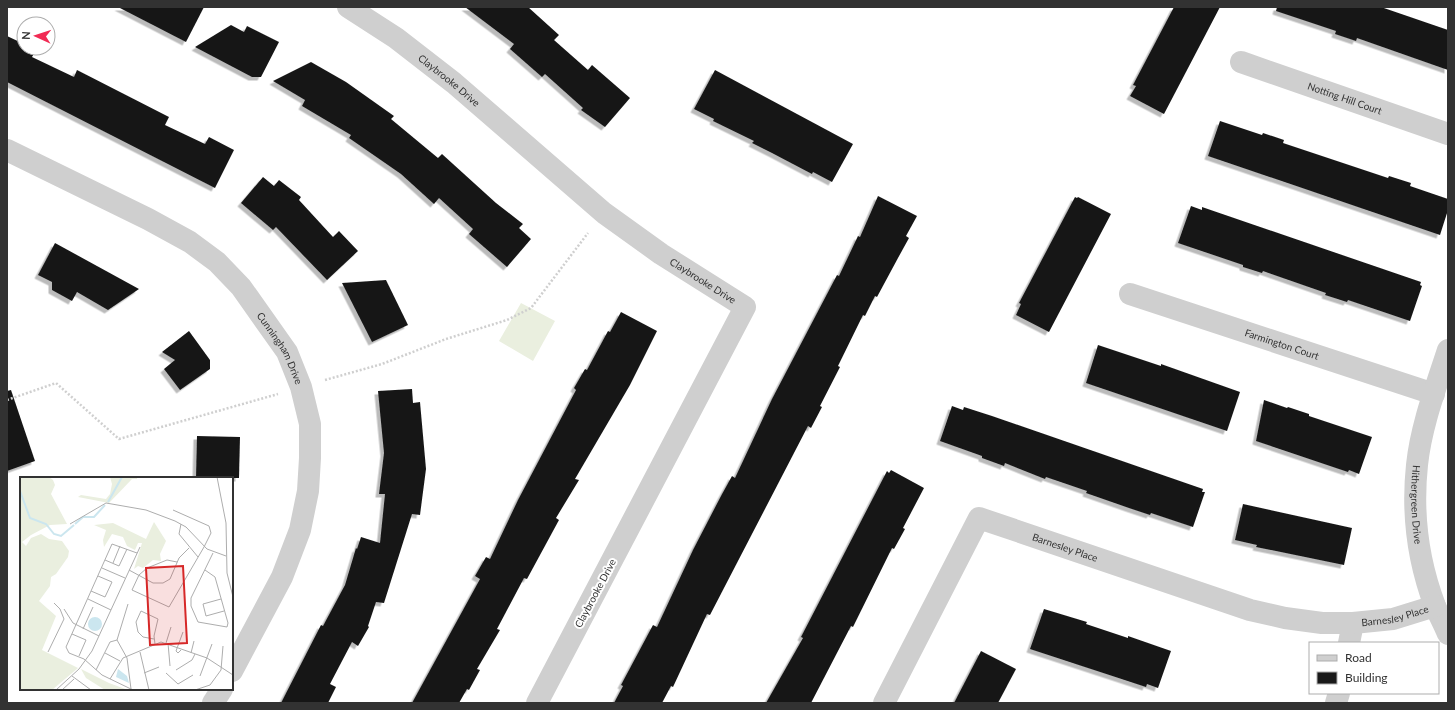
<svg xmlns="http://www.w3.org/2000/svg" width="1455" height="710" font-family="Lato,sans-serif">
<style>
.green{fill:#eaefdf}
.building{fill:#191919;filter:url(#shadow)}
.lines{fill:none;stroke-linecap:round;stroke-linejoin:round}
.path{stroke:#cfcfcf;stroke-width:2.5;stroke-dasharray:2 2;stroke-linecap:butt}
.minor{stroke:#cfcfcf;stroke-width:22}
.labels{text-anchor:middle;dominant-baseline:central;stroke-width:4;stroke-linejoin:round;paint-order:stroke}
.street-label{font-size:10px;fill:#323232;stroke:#fff}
.inset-river{fill:none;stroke:#cbe6ef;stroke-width:2}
.inset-road{fill:none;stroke:#adadad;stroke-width:1}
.view{fill:#d62828;fill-opacity:0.15;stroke:#d62828;stroke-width:2}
.inset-edge{fill:none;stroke:#323232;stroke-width:2}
</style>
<defs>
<filter id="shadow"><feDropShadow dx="-3.5" dy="3.5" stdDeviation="0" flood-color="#0004"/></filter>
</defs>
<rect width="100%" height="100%" fill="#fff"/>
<polygon class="green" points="521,303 555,321 533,361 499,341"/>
<g class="building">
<polygon points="118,7 204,7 186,42"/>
<polygon points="465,7 528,7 559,35 554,40 588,70 592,65 630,98 605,127 581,110 583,108 545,74 542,77 510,49 514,44"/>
<polygon points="1174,7 1220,7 1164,114 1130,96 1136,86 1133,85"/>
<polygon points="1277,7 1381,7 1448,30 1448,70 1357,38 1356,41 1335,34 1336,31 1276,11"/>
<polygon points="231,25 244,32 247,26 279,42 261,77 252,77 195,47"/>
<polygon points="7,36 24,44 24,48 32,48 36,50 32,57 74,77 77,70 169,117 165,125 205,144 209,137 234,150 215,188 7,82"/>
<polygon points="311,62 346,82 394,116 391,119 438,158 442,154 496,203 523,224 519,228 531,239 507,267 469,234 473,229 439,198 434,204 401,174 349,138 351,135 302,106 305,100 273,81"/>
<polygon points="715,70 853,144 832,182 813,172 812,174 772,153 752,143 754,141 713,121 714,119 694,109"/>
<polygon points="1220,121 1262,135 1263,133 1284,140 1283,143 1388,178 1389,176 1411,183 1410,186 1448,199 1448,210 1440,235 1208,156"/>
<polygon points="263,177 274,186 279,180 301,197 299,200 333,237 339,231 358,251 327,280 276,227 273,230 241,203"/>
<polygon points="878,196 917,216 906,236 909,238 898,258 877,297 875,296 865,316 863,315 838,366 840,367 820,406 822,407 811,428 808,426 710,615 707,614 673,687 671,686 662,703 614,703 623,686 621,685 653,625 657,627 693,550 721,496 732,476 735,478 772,399 837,275 839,276 858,236 860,237"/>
<polygon points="1075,197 1077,198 1078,197 1111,214 1049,332 1016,315 1021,304 1019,303"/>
<polygon points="1191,206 1202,210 1202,207 1421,282 1420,285 1422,286 1410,321 1348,300 1347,302 1325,295 1326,293 1263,271 1262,273 1243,267 1243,265 1178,243"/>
<polygon points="55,243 139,289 108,310 77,292 72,301 52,290 52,282 38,275"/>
<polygon points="386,280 408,325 372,342 342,283"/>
<polygon points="621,312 657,331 630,385 575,479 579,480 556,518 559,520 527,579 524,578 497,629 500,630 477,669 480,670 469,690 467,689 459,703 412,703 480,579 475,576 486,557 490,559 518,500 576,390 574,388 585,369 587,370 608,331 610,332"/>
<polygon points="189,331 210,360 210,369 180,390 164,369 175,360 162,352"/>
<polygon points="1098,345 1161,366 1161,364 1240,392 1227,431 1086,383"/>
<polygon points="412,389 413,403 420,402 426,469 420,515 412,514 384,603 376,602 368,626 369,627 358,646 352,642 330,684 336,687 328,703 281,703 321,625 323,626 345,585 356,548 357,549 361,537 380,543 385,494 379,494 384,453 378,391"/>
<polygon points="11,390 35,461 7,471 7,391"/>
<polygon points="1264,400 1287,408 1288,407 1309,414 1309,416 1372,437 1359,474 1349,470 1348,472 1336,468 1256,441"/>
<polygon points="952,406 963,410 964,407 992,416 1203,489 1202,492 1205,492 1193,527 1151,513 1150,515 1129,508 1086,493 1087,491 1046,477 1045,479 1005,463 1004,466 982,458 982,456 940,441"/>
<polygon points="197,436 240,437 239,478 196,478"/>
<polygon points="891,470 924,488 903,528 905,529 894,549 892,548 853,627 851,626 811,703 766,703 803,638 801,637 887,471 889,473"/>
<polygon points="1243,504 1352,528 1344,565 1256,547 1257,545 1235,540"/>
<polygon points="1044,609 1087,622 1086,624 1128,638 1128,636 1171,651 1158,688 1147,684 1146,687 1030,649"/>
<polygon points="981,651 1016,669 998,703 954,703"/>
</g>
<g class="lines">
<g class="path">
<polyline points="325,380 382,364 446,339 507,320 531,308 588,233"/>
<polyline points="7,400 56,383 119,439 278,394"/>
</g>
<g class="minor">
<path id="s1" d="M 348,7 L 396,38 L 454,83 L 604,213 L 661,254 L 745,307 L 537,703"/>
<path id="s2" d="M 1241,62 L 1448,134"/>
<path id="s3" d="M 7,150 L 148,219 L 190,242 L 217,262 L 241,287 L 287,352 L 301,387 L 310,424 L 310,458 L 308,491 L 300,530 L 282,577 L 232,671"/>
<path id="s4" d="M 1130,294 L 1434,394"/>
<path id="s5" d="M 1448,350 C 1436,387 1421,426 1417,465 C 1412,512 1418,561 1435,606 C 1439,615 1444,624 1448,634"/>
<polyline points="1349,643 1353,623"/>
<polyline points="213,703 222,689"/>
<path id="s6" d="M 884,703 L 979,518 L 1250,610 L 1285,618 L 1322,623 L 1353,623 L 1393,619 L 1435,606"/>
<polyline points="1336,703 1339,693"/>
</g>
</g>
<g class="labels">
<g class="street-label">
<text stroke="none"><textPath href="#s1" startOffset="125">Claybrooke Drive</textPath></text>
<text stroke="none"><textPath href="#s2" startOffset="110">Notting Hill Court</textPath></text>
<text stroke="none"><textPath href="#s1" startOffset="449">Claybrooke Drive</textPath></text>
<text stroke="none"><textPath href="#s4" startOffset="160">Farmington Court</textPath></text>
<text stroke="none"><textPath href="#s3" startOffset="346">Cunningham Drive</textPath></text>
<text stroke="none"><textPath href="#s5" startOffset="159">Hithergreen Drive</textPath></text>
<text stroke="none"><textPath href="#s6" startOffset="299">Barnesley Place</textPath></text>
<text transform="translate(595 593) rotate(-62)">Claybrooke Drive</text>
<text stroke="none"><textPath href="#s6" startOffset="641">Barnesley Place</textPath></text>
</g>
</g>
<g transform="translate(20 477)">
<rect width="213" height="213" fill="#fff"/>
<path d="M 0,0 L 29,0 L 33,3 L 35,8 L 31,17 L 47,47 L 30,48 L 11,58 L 2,65 L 6,69 L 11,61 L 21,57 L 29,62 L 42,64 L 49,74 L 48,80 L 36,97 L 31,100 L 30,109 L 19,124 L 36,139 L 22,173 L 58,191 L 32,213 L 0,213 ZM 90,0 L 117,0 L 117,2 L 112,2 L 89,26 L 58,20 L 61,18 L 86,22 L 90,17 L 92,7 ZM 134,45 L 146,64 L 140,77 L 141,84 L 133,83 L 123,91 L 118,89 L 114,92 L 122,66 L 118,66 L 115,73 L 107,69 L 103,60 L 92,57 L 84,70 L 83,63 L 86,53 L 74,48 L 93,46 L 126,62 ZM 61,192 L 89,206 L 108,213 L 85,213 L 66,201 Z" fill="#eaefdf"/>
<path d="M68 147a7 7 0 1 1 14 0a7 7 0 1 1-14 0ZM 98,192 L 107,199 L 109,206 L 96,200 Z" fill="#cbe6ef"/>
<path class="inset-river" d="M 0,14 L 10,41 L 26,47 L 34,57 L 41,59 L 54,48M 88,25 L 102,0M 55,47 L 63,40 L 74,40 L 85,28"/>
<path class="inset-road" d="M 197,0 L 206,46 L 207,96 L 213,120M 153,33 L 189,49 L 191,56 L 184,70 L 149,130 L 112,113 L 119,98 L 127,91 L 147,83 L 157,85M 50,47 L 86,26 L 126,33 L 155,44 L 166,50 L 187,72 L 206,79M 161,47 L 159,57 L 178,80M 85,83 L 99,89 L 107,72M 93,86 L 100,69M 82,91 L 105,101M 109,93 L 133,106 L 143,106 L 150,102 L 159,81 L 169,71M 185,93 L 195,100 L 208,146 L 207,150 L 178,145 L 171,129 L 171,121 L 193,76M 71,114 L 85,120 L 92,105 L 78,99M 68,122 L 91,133M 201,122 L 183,127 L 186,139 L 204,134M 44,132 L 53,146 L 79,159M 63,152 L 73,130M 52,157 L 66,163 L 59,179M 134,162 L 123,160 L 118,155 L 116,145 L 121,134 L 138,142 L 134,159 L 135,167M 97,163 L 108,127M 146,166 L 151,150M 148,166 L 150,189M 161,173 L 158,176 L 156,174 L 163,155M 28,175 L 44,142 L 40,132 L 34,126M 120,175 L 129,213M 85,176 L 100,184M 171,176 L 174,164M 76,193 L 90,165 L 97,163 L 107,181 L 111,212M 156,193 L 172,183 L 175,177M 124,196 L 139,190M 146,196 L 158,207M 52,199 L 71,213M 180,199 L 192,167M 90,202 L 103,181 L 141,165 L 187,181 L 213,198M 158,207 L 173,198M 36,213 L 59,192 L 72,174 L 120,70M 42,213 L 54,202M 113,213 L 82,198 L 64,182 L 49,176 L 46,170 L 92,67 L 117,76M 175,213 L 190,208 L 201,193 L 203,169"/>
<path class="view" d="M 163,89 L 167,166 L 130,168 L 126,91 Z"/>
<rect width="213" height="213" class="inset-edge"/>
</g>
<rect width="1455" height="710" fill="none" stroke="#323232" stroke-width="16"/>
<rect x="1309" y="642" width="130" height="52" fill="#ffffff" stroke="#adadad"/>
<rect x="1317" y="655" width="20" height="6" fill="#cfcfcf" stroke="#adadad"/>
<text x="1345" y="662" font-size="12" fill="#323232">Road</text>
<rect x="1317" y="672" width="20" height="12" fill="#191919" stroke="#adadad"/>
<text x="1345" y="682" font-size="12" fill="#323232">Building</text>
<g transform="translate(36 36) rotate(273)"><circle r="19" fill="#ffffff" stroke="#adadad"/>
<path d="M0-3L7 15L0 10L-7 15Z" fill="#f12b54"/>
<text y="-6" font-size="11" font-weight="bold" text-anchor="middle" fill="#323232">N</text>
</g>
</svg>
